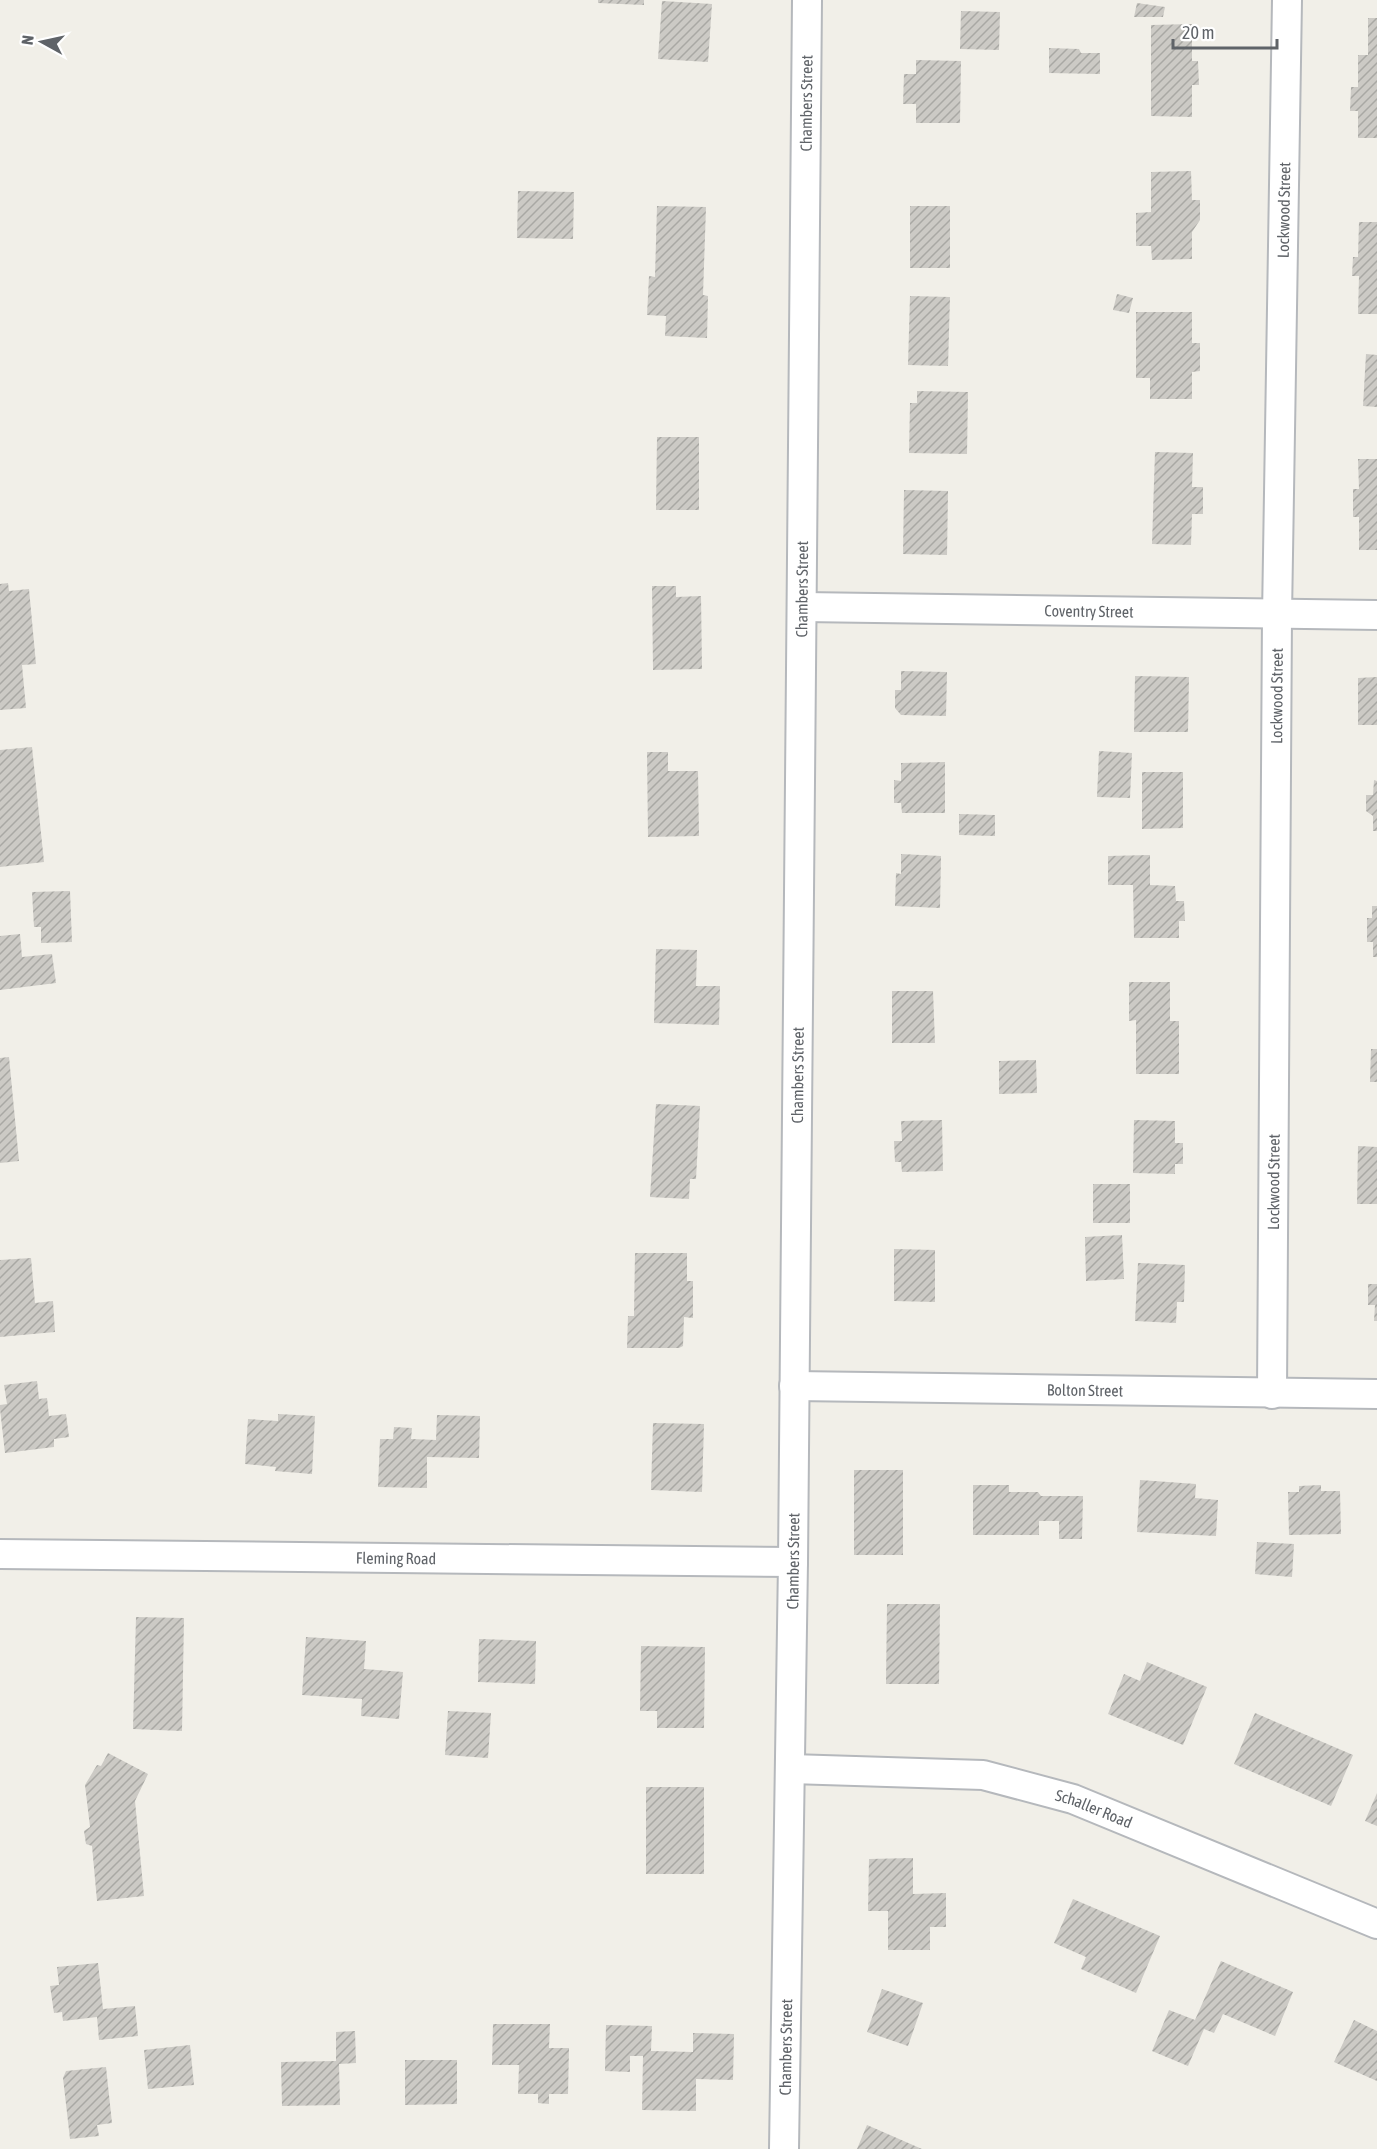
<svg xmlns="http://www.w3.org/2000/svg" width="1377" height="2149" font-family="'Asap Condensed',sans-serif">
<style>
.building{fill:url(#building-hatch)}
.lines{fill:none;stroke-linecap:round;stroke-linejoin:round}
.minor-casing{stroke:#b5b8bc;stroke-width:32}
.minor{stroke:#fff;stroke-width:28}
.labels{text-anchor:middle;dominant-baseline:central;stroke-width:6;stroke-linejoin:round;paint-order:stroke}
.street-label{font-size:16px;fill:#5f6368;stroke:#fff}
</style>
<defs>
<pattern id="building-hatch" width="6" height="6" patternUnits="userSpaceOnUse" patternTransform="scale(1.5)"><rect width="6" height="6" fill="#cccac5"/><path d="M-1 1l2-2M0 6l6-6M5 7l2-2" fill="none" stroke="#a9a8a4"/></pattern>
</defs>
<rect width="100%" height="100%" fill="#f1efe8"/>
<g class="building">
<polygon points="598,0 644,0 644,5 598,3"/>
<polygon points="662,1 712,4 708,62 658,59"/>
<polygon points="1137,3 1165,7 1163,17 1134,17"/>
<polygon points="961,11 1000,12 999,50 960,49"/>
<polygon points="1368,18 1377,18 1377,138 1358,138 1358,111 1350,111 1351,87 1358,87 1358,55 1368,55"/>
<polygon points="1192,24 1192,61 1198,61 1199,85 1192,85 1192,117 1151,116 1151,25"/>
<polygon points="1049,48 1079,49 1081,53 1100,53 1100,74 1049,73"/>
<polygon points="916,60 961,61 960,123 916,123 916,104 903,104 904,74 916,74"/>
<polygon points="1191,171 1192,200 1200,200 1200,220 1192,232 1192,259 1152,260 1151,246 1136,246 1136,213 1151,212 1151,172"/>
<polygon points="518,191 574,192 573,239 517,238"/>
<polygon points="657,206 706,207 703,295 708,296 707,338 665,336 666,316 647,315 649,276 655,277"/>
<rect x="910" y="206" width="40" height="62"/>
<polygon points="1359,222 1377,222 1377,314 1358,314 1359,276 1352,276 1353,257 1358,257"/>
<polygon points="1117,294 1133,298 1129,313 1113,310"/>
<polygon points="910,296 950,297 948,366 908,365"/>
<polygon points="1136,312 1192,312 1192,343 1200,343 1200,371 1192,372 1192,399 1150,399 1150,378 1136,378"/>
<polygon points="1366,354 1377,355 1377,407 1363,406"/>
<polygon points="917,391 968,392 967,454 909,453 910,403 917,403"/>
<polygon points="657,437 699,437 699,510 656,510"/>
<polygon points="1155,452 1193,453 1192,487 1203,487 1203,514 1192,514 1191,545 1152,544"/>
<polygon points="1358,459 1377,459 1377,550 1359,550 1359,517 1353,517 1353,489 1359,489"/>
<polygon points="904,490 948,491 947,555 903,554"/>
<polygon points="8,583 9,591 29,589 36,664 22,665 26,708 0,710 0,584"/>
<polygon points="652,586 676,586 676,597 701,596 702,669 653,670"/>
<polygon points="901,671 947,672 946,716 901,715 895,708 895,690 901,690"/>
<polygon points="1135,676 1189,677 1188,732 1134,732"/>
<polygon points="1377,677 1377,725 1358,725 1358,678"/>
<polygon points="32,747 44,862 0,867 0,750"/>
<polygon points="1099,751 1132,753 1130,798 1097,797"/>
<polygon points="647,752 668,752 668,771 698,771 699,836 648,837"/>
<polygon points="945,762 945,813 902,813 901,803 894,803 894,780 901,781 901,763"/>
<polygon points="1142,772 1183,772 1183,828 1142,829"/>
<polygon points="1374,780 1377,781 1377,831 1373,831 1373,816 1366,811 1366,795 1373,795"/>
<polygon points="959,814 995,815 995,836 959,835"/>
<polygon points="901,854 941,856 940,908 895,906 896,873 901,874"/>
<polygon points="1150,855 1150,885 1175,886 1176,901 1184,901 1185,921 1179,921 1179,938 1134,938 1133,885 1108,885 1108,856"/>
<polygon points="70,891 72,942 41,943 41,927 34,927 32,892"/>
<polygon points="1372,906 1377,906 1377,957 1373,957 1373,942 1367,942 1367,918 1372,918"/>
<polygon points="20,934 22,957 52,954 56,983 0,990 0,936"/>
<polygon points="656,949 697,950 696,986 720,986 719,1025 654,1023"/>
<polygon points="1129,982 1170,982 1170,1021 1179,1021 1179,1074 1136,1074 1136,1020 1129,1021"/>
<polygon points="892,991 933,991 935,1043 892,1043"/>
<polygon points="1371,1049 1377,1049 1377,1082 1370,1082"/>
<polygon points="9,1057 19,1161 0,1163 0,1058"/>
<polygon points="1036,1060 1037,1093 999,1094 999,1061"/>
<polygon points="656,1104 700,1106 696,1179 690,1179 689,1199 650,1197"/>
<polygon points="942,1120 943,1171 902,1172 901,1162 895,1162 894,1141 902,1141 901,1121"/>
<polygon points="1134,1120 1175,1121 1175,1143 1183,1143 1183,1164 1175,1164 1175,1174 1133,1173"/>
<polygon points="1358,1146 1377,1147 1377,1204 1357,1204"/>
<rect x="1093" y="1184" width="37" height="39"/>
<polygon points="1122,1235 1124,1279 1086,1281 1085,1237"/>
<polygon points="894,1249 935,1250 935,1302 894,1301"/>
<polygon points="635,1253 687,1253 687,1281 693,1281 693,1318 684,1317 683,1346 679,1348 627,1348 628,1316 634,1316"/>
<polygon points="31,1258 35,1303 53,1301 55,1332 0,1337 0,1260"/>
<polygon points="1138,1263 1185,1265 1184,1302 1177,1302 1176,1323 1135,1321"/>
<polygon points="1368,1284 1377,1284 1377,1321 1374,1321 1375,1305 1368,1305"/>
<polygon points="37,1381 39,1399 47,1398 49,1416 66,1414 69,1437 54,1439 54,1447 5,1453 0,1409 0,1405 7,1404 4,1385"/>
<polygon points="278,1414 315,1416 312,1474 275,1471 276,1467 245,1464 248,1419 278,1421"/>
<polygon points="437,1415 480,1416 479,1458 427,1457 427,1488 378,1487 380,1439 393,1439 394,1427 412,1428 411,1439 436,1440"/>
<polygon points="653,1423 704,1424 702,1492 651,1490"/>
<rect x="854" y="1470" width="49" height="85"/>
<polygon points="1140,1480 1196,1484 1195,1498 1218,1500 1216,1536 1137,1532"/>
<polygon points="973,1485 1009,1485 1009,1492 1038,1492 1041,1496 1083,1496 1082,1539 1059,1539 1059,1521 1039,1521 1039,1535 973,1535"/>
<polygon points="1321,1485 1321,1491 1340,1491 1341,1534 1289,1535 1288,1492 1299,1492 1299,1486"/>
<polygon points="1257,1542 1294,1544 1292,1577 1255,1574"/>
<polygon points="887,1604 940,1604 939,1684 886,1684"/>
<polygon points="136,1617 184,1618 182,1731 133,1729"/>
<polygon points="306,1637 366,1641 364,1669 403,1672 399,1719 361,1716 362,1699 302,1695"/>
<polygon points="479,1639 536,1641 535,1684 478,1682"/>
<polygon points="641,1646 705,1647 704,1728 657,1728 657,1711 640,1711"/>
<polygon points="1147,1662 1207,1687 1183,1745 1108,1714 1124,1674 1140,1681"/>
<polygon points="448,1711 491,1713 488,1758 445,1755"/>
<polygon points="1255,1713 1353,1755 1331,1806 1234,1764"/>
<polygon points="108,1753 148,1774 135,1801 144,1896 97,1901 92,1846 86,1844 84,1831 90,1827 85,1785 97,1765 101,1766"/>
<rect x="646" y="1787" width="58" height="87"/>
<polygon points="1377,1793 1377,1826 1365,1821"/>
<polygon points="913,1858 913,1894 946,1893 946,1927 930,1927 930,1950 888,1950 888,1911 868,1911 869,1859"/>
<polygon points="1073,1899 1160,1936 1136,1993 1081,1969 1086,1957 1054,1943"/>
<polygon points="1221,1961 1293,1992 1275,2036 1223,2014 1214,2033 1204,2029 1188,2066 1152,2051 1169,2010 1195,2020"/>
<polygon points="98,1963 103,2009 135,2006 138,2036 99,2040 97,2017 63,2021 62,2012 54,2013 50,1986 59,1985 57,1967"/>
<polygon points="882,1989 923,2003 908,2046 867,2032"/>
<polygon points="1354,2020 1377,2031 1377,2081 1334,2062"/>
<polygon points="493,2024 550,2024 549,2048 569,2048 568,2094 549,2094 549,2104 538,2103 538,2094 518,2094 519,2065 492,2065"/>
<polygon points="606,2025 652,2026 651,2051 693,2052 693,2033 734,2034 733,2080 696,2079 696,2111 642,2110 643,2056 630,2056 630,2072 605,2071"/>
<polygon points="355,2031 356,2063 339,2064 340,2105 282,2106 281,2062 336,2061 336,2032"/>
<polygon points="190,2045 194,2085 148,2089 144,2050"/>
<polygon points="405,2060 457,2060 457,2104 405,2105"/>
<polygon points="106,2067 112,2123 97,2125 99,2136 70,2139 63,2078 66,2071"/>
<polygon points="867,2125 922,2149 857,2149"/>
</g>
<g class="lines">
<defs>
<g id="minor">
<path id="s1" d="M 803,607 L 1377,615"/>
<path id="s2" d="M 794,1386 L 1377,1394"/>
<path id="s3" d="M 1272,1394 L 1277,616 L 1287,0"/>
<path id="s4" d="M 0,1554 L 793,1562"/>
<path id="s5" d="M 791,1769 L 983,1775 L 1073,1799 L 1377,1924"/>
<path id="s6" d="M 784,2149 L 793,1562 L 807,0"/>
</g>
</defs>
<use href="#minor" class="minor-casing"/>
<use href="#minor" class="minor"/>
</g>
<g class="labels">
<g class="street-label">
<text stroke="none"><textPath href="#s6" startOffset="2046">Chambers Street</textPath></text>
<text stroke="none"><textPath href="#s3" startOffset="1184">Lockwood Street</textPath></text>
<text stroke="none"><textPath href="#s6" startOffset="1560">Chambers Street</textPath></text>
<text stroke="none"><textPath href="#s1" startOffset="286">Coventry Street</textPath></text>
<text stroke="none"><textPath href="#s3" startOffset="698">Lockwood Street</textPath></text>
<text stroke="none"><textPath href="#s6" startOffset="1074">Chambers Street</textPath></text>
<text stroke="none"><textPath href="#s3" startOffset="212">Lockwood Street</textPath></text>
<text stroke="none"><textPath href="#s2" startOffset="291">Bolton Street</textPath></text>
<text stroke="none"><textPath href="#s4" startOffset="396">Fleming Road</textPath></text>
<text stroke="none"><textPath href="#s6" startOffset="588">Chambers Street</textPath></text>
<text stroke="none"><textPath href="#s5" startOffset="308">Schaller Road</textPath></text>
<text stroke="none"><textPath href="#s6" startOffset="102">Chambers Street</textPath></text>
</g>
</g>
<g transform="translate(42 42) rotate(278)" stroke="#ffffff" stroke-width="4.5" paint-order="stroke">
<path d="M0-4.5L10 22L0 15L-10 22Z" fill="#5f6368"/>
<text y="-9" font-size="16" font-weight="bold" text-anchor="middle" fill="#5f6368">N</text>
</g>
<path d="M1173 39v9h104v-9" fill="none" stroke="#5f6368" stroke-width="3"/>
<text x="1182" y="39" font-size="18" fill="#5f6368" stroke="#ffffff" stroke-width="4.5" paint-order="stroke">20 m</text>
</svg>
